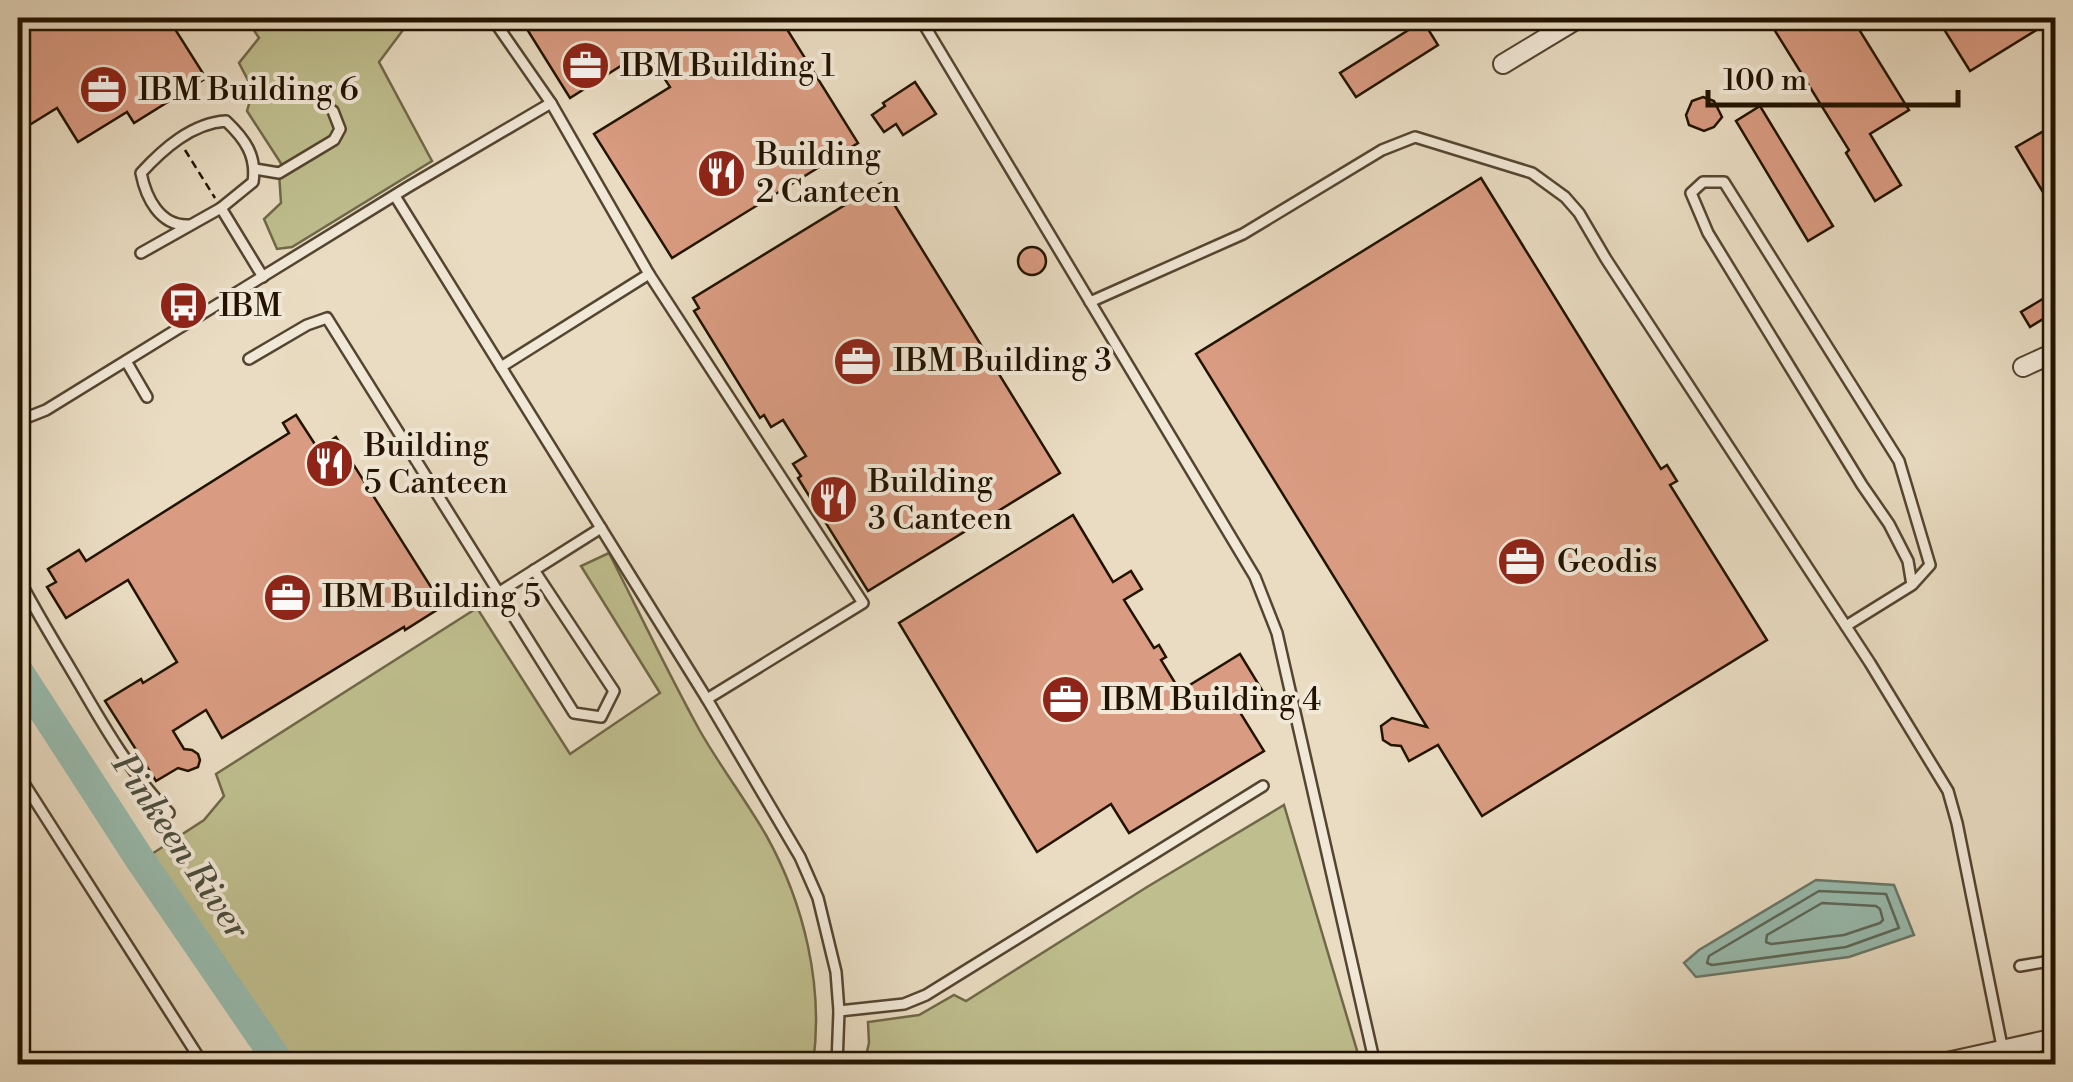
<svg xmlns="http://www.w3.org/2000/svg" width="2073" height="1082" font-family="'Libre Bodoni',serif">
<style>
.green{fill:#bfbe8e;stroke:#706847;stroke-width:2.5}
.water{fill:#98bcaf;stroke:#697869;stroke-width:2.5}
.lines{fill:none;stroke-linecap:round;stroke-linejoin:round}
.shore{stroke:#5d6858;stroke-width:2.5}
.river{stroke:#98bcaf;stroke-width:30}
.building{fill:#d99b81;stroke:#221300;stroke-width:2.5}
.lane-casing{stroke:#544530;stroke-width:14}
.street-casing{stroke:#544530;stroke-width:22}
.path{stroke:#221300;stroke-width:2.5;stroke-dasharray:8 5;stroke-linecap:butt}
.lane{stroke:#f1e8d7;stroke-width:9}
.street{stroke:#f1e8d7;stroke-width:18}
.labels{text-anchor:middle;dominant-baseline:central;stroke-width:8;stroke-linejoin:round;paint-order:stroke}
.poi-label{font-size:32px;fill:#221300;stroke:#f1e8d7;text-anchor:start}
.water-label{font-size:35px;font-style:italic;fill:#4b4e3d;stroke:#f1e8d7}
</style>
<rect width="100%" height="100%" fill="#e9dcc2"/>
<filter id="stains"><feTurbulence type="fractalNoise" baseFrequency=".002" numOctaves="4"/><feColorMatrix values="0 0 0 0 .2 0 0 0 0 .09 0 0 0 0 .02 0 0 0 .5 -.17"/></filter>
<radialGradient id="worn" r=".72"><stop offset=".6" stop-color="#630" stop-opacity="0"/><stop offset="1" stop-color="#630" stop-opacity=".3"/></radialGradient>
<g class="green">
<polygon points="246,18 412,18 379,62 432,161 292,247 277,249 264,219 281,203 279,173 282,165 247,111 253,90 239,63 259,38"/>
<path d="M 609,553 C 639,612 668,673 700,731 C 720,766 745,799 766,835 C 804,903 824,986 813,1064 L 280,1064 L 141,861 L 204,820 L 224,796 L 216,774 L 477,608 L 570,754 L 660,693 L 581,566 Z"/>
<polygon points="1284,805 1361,1064 864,1064 869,1043 868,1022 919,1015 954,995 966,1001 1147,887"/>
</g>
<polygon class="water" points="1816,880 1894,885 1914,935 1849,957 1696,977 1684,963 1699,950"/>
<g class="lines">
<g class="shore">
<polygon points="1819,891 1886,894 1899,928 1846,947 1712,965 1707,963 1709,956"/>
<polygon points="1822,903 1876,906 1880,909 1883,920 1880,923 1844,935 1771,944 1766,942 1767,935"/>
</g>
<polyline class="river" points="18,671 141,861 280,1064"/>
</g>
<g class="building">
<polygon points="18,18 168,18 206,78 134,123 127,112 78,142 57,108 18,132"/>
<polygon points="520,18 780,18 858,143 672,258 594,134 670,87 646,50 570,98"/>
<polygon points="1767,18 1852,18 1909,110 1870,134 1901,185 1875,201 1846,153 1849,150"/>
<polygon points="1937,18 2056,18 1970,71"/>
<polygon points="1423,21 1438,45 1356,97 1340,73"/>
<polygon points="915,82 936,114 903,135 896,124 884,132 872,115 885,106 883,103"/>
<polygon points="1703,97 1714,101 1722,117 1714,127 1704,131 1689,125 1686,115 1692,101"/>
<polygon points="1760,106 1833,226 1808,241 1736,121"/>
<polygon points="2056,124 2056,214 2016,147"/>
<polygon points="1481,178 1661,469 1667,465 1677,481 1670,485 1767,640 1482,816 1438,745 1409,761 1401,746 1391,745 1383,740 1381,726 1392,718 1427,727 1196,354"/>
<polygon points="881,183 1060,473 868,591 798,478 801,476 793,464 806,456 783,420 771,427 764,415 760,418 694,311 699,308 693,298"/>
<circle cx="1032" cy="261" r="14"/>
<polygon points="2056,291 2056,311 2030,327 2021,312"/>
<polygon points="296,415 318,449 336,437 443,606 405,630 404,627 222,738 206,710 173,731 184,749 192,750 198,754 200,760 198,767 188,771 178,768 156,781 105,701 141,679 143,683 177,662 128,580 66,618 47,587 56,582 48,569 79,550 86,561 289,433 283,423"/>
<polygon points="1073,515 1113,582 1131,571 1142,589 1124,600 1154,648 1159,645 1166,657 1161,660 1180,691 1240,654 1262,690 1236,706 1264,751 1129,833 1111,804 1037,852 899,623"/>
</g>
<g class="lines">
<defs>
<g id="lane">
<polyline points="492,18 551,103 649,274 863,603 707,699"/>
<polyline points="920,18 1255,577 1277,633 1375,1064"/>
<polyline points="255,169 279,173 334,140 340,129 333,111"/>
<polyline points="395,196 707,699 800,857 818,898 836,972 839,1011 837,1064"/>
<path d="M 188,225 C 160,226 146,198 141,173 C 163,149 192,123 226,121 C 245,139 257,156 253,182 L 221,208"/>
<polyline points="141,253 221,208 263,277"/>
<polyline points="1090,302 1243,234 1382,150 1415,137 1532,173 1565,197 1579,213 1606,259 1870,663 1948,791 1957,823 2003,1051"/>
<polyline points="249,359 307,325 327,318 574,713 601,717 614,691 534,570"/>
<polyline points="126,361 147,397"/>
<polyline points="501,367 649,274"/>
<polyline points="18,421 46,410 408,187 551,103"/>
<path d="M 18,577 C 37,614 59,649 80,685 C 106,730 133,776 169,813"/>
<polyline points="498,593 601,528"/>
<polyline points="1846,626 1912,585 1908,561 1889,524 1862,485 1708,233 1691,193 1703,182 1724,182 1899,461 1930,565 1912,585"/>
<polyline points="18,774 203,1064"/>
<polyline points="2020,966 2056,960"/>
<polyline points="839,1011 904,1004 926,995 1263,786"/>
<polyline points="2025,1046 2029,1064"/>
</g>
<g id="street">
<polyline points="1503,64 1579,18"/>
<polyline points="2023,367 2056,352"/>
<polyline points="1938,1064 2056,1038"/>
</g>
</defs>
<use href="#lane" class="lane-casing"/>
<use href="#street" class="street-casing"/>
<polyline class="path" points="185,150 215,198"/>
<use href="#lane" class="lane"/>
<use href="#street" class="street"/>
</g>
<defs>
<symbol id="office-disc" viewBox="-11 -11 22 22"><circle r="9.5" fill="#8f2418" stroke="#f1e8d7"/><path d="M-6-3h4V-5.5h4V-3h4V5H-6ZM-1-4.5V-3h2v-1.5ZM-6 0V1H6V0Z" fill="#fff"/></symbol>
<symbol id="restaurant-disc" viewBox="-11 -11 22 22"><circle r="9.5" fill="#8f2418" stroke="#f1e8d7"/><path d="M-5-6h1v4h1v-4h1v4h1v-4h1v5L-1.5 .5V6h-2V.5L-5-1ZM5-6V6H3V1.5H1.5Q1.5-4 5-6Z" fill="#fff"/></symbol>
<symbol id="bus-disc" viewBox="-11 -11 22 22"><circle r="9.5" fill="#8f2418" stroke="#f1e8d7"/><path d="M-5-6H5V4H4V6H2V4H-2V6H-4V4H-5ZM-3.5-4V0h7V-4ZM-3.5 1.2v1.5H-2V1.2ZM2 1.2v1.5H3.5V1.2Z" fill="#fff"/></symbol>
</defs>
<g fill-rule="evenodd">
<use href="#office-disc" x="558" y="38" width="55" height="55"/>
<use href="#office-disc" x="76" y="62" width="55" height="55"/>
<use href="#restaurant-disc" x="694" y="146" width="55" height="55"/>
<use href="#bus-disc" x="156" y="278" width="55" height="55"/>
<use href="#office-disc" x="830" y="334" width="55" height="55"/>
<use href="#restaurant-disc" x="302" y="436" width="55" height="55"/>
<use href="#restaurant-disc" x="806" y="472" width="55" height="55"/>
<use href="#office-disc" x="1494" y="534" width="55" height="55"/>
<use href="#office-disc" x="260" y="570" width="55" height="55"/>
<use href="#office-disc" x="1038" y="672" width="55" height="55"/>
</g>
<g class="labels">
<g class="poi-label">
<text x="620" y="66">IBM Building 1</text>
<text x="138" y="90">IBM Building 6</text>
<text x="756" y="155">Building<tspan x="756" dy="37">2 Canteen</tspan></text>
<text x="219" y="306">IBM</text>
<text x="893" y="361">IBM Building 3</text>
<text x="364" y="446">Building<tspan x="364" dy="37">5 Canteen</tspan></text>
<text x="868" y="482">Building<tspan x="868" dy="37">3 Canteen</tspan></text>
<text x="1557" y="562">Geodis</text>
<text x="322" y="597">IBM Building 5</text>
<text x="1101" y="700">IBM Building 4</text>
</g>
<g class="water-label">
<text transform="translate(180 847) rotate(56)">Pinkeen River</text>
</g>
</g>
<rect width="2073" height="1082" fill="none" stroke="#e9dcc2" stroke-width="60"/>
<rect x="20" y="20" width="2033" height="1042" fill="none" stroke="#221300" stroke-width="5"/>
<rect x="30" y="30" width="2013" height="1022" fill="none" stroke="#221300" stroke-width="2.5"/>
<path d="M1708 90v15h250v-15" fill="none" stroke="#221300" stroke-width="5"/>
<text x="1723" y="90" font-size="30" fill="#221300" stroke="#f1e8d7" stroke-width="8" paint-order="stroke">100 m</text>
<rect width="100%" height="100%" filter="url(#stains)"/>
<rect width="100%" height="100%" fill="url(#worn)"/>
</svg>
